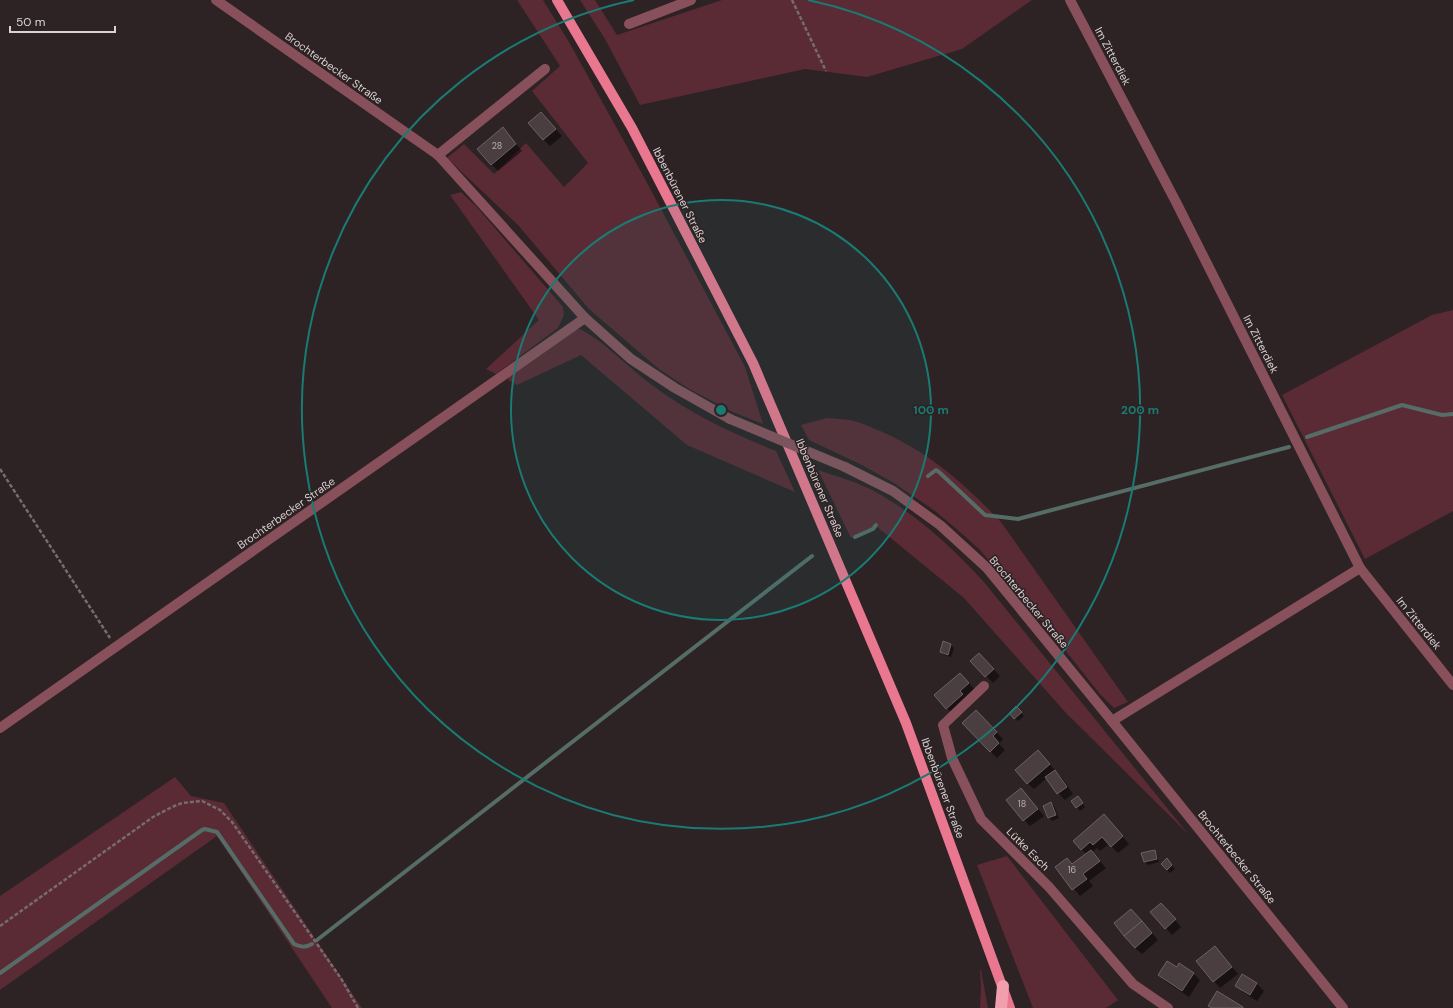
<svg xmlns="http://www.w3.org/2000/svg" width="1453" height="1008" font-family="'DM Sans',sans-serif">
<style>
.green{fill:#5a2a35}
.shadow{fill:#0007}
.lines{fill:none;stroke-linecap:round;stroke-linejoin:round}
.stream{stroke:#556c67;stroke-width:4}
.building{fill:#4a3e40;stroke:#6d6162}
.path{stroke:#756c6d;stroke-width:2.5;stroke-dasharray:4 2;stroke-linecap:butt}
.minor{stroke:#88505b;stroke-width:10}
.major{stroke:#ea7790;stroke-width:10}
.highway{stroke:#f19ead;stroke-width:12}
.minor-bridge{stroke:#88505b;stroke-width:10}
.ring{fill:none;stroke:#197b73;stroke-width:2}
.labels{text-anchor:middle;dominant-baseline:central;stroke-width:3;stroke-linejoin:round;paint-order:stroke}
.number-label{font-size:9px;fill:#b6aeaf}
.street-label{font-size:11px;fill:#dad3d4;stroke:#2d2224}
.centre{fill:#197b73;stroke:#2d2224;stroke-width:2}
.ring-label{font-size:12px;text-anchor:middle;font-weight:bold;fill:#197b73;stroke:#2d2224;stroke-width:3;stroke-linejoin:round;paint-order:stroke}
</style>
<rect width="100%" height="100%" fill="#2d2224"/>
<g class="green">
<polygon points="517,0 543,0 569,42 645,179 745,367 763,424 733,412 689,389 659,369 589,309 518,225 447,158 464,144 494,174 526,143 564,187 588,163 532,91 560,66"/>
<polygon points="580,0 595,0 617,35 722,0 1032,0 962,49 867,77 805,69 640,105 605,39"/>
<polygon points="461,192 476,206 563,307 564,315 558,328 496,374 486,369 539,320 450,195"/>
<polygon points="1453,310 1453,511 1365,559 1282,395 1432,315"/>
<path d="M 580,329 C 607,343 628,368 652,385 C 690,414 732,433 776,451 L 795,492 L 687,445 L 581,355 L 517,385 L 508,380 L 509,376 L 574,330 Z"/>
<path d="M 827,418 C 836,419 846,419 854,421 C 863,423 872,428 880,431 C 929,452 965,484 1001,522 L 1128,702 L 1114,708 L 1099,693 L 1046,626 L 979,549 L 960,532 L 935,511 L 894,483 L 862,465 L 809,440 L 801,425 Z"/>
<path d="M 818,470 C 835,476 854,481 870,489 C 914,512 951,546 984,582 L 1189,835 L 1065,712 L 964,598 L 876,526 L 851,538 Z"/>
<polygon points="175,777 191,796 224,803 362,1008 332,1008 217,836 0,990 0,896"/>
<polygon points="1007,856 1118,1000 1106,1008 1033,1008 977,865"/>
<polygon points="980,970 981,970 988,1008 980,1008 981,988"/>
</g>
<g class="shadow">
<polygon points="547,120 562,136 550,146 543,139"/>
<polygon points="503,129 522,151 498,171 491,164"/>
<polygon points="944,642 951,645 954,648 951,657 944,655 941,652"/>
<polygon points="972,661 986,661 1000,676 993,683"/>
<polygon points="967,681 975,690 954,715 947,708"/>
<polygon points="1016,708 1024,716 1018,721 1010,713"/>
<polygon points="983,718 1003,739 999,744 1005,750 997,758 990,751"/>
<polygon points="1044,758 1062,778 1073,794 1065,800 1058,793 1047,778 1034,789 1027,783"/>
<polygon points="1021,789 1044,816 1030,826 1024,820"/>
<polygon points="1081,800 1085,807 1080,811 1072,801"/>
<polygon points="1051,803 1054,806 1059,818 1052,821 1049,818"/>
<polygon points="1110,822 1129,844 1118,853 1109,844 1100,851 1097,848 1092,852 1106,868 1089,881 1093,886 1080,896 1056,867 1067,859 1073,865 1087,854 1081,849"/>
<polygon points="1154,851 1157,854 1159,862 1148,865 1145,862"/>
<polygon points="1170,863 1175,869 1170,873 1162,864"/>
<polygon points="1168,911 1181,927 1172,935 1166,928"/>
<polygon points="1138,917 1158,940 1142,954 1135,948"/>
<polygon points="1221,954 1238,974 1220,988 1214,981"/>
<polygon points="1177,969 1193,973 1200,980 1189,997 1166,982 1159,975"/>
<polygon points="1242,975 1257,984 1264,991 1257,1001 1243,992 1236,985"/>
</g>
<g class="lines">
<g class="stream">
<polyline points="1307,437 1402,405 1442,415 1453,414"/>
<polyline points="928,476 936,470 939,472 985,515 1018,519 1289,447"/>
<polyline points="855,537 873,529 876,525"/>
<polyline points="317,940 812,556"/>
<path d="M 0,973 L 202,830 L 205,829 L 217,832 L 294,944 C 301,947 305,948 312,944"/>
</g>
</g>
<g class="building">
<polygon points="541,112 556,129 543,140 528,123"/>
<polygon points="503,127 516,144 491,165 477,149"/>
<polygon points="943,641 951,644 948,655 940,652"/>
<polygon points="979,653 994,669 985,677 970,661"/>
<polygon points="960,673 969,683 960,691 963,694 946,709 934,695"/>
<polygon points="1016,706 1022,712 1014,719 1009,713"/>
<polygon points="976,710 997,732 993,736 999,743 990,752 962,723"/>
<polygon points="1038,750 1050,764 1027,784 1015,770"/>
<polygon points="1055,770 1067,787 1057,794 1045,777"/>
<polygon points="1021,788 1038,809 1023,821 1006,800"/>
<polygon points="1078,796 1083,803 1076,808 1071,801"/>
<polygon points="1051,802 1056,815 1048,818 1043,806"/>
<polygon points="1104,814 1123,836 1111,847 1102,837 1093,845 1090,842 1081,850 1073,841"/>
<polygon points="1091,850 1100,861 1083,874 1087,879 1072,890 1055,867 1067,858 1072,864"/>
<polygon points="1155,850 1157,859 1144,862 1141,853"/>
<polygon points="1167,858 1172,865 1167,870 1161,864"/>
<polygon points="1161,903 1176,919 1165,929 1150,912"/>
<polygon points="1131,909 1142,921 1124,936 1114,923"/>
<polygon points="1142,921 1152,933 1135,948 1124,936"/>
<polygon points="1215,946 1232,967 1213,982 1196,961"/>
<polygon points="1167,961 1177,967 1179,963 1194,973 1182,991 1158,975"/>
<polygon points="1242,974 1257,983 1250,995 1235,986"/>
<polygon points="1217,991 1243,1007 1243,1008 1212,1008 1208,1006"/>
</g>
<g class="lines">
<g class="path">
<polyline points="792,0 826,71"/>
<polyline points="0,469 110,638"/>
<polyline points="0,926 153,817 172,807 182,803 202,801 220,810 232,822 342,980 358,1008"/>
</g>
<g class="minor">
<polyline points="216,0 438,155 585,318 631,359 675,388 730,419"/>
<polyline points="1070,0 1176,202 1360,568 1453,685"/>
<polyline points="629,24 691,0"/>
<polyline points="438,155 545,69"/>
<polyline points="845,467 893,491 940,525 987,568 1112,721 1343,1008"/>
<polyline points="984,686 943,725 952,758 981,819 1049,887 1133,984 1168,1008"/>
<polyline points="1112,721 1360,568"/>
<polyline points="0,728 585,318"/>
</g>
<polyline class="major" points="557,0 632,128 753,363 906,723 1010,1008"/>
<polyline class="highway" points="1001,1008 1003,986"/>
<polyline class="minor-bridge" points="730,419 845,467"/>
</g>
<circle cx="721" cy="410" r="210" fill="#197b73" fill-opacity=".12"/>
<g class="ring">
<circle cx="721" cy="410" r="210"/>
<path d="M808 0A419 419 0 1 1 634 0"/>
</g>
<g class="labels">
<g class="number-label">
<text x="497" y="146">28</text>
<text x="1022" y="804">18</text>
<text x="1072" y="870">16</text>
</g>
<g class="street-label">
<text transform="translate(1113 56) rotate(62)">Im Zitterdiek</text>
<text transform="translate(334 68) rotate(35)">Brochterbecker Straße</text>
<text transform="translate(680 195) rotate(63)">Ibbenbürener Straße</text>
<text transform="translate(1261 344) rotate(63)">Im Zitterdiek</text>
<text transform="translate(820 488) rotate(67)">Ibbenbürener Straße</text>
<text transform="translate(286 513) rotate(-35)">Brochterbecker Straße</text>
<text transform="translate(1029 602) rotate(50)">Brochterbecker Straße</text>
<text transform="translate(1419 623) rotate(51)">Im Zitterdiek</text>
<text transform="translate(943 788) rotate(70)">Ibbenbürener Straße</text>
<text transform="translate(1028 849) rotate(45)">Lütke Esch</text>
<text transform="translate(1237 857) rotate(51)">Brochterbecker Straße</text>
</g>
</g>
<circle cx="721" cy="410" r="6" class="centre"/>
<g class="ring-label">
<text x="931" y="414">100 m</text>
<text x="1140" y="414">200 m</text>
</g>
<path d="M10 26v6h105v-6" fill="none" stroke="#dad3d4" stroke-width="2"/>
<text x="16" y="26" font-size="12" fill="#dad3d4" stroke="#2d2224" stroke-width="3" paint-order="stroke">50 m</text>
</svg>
